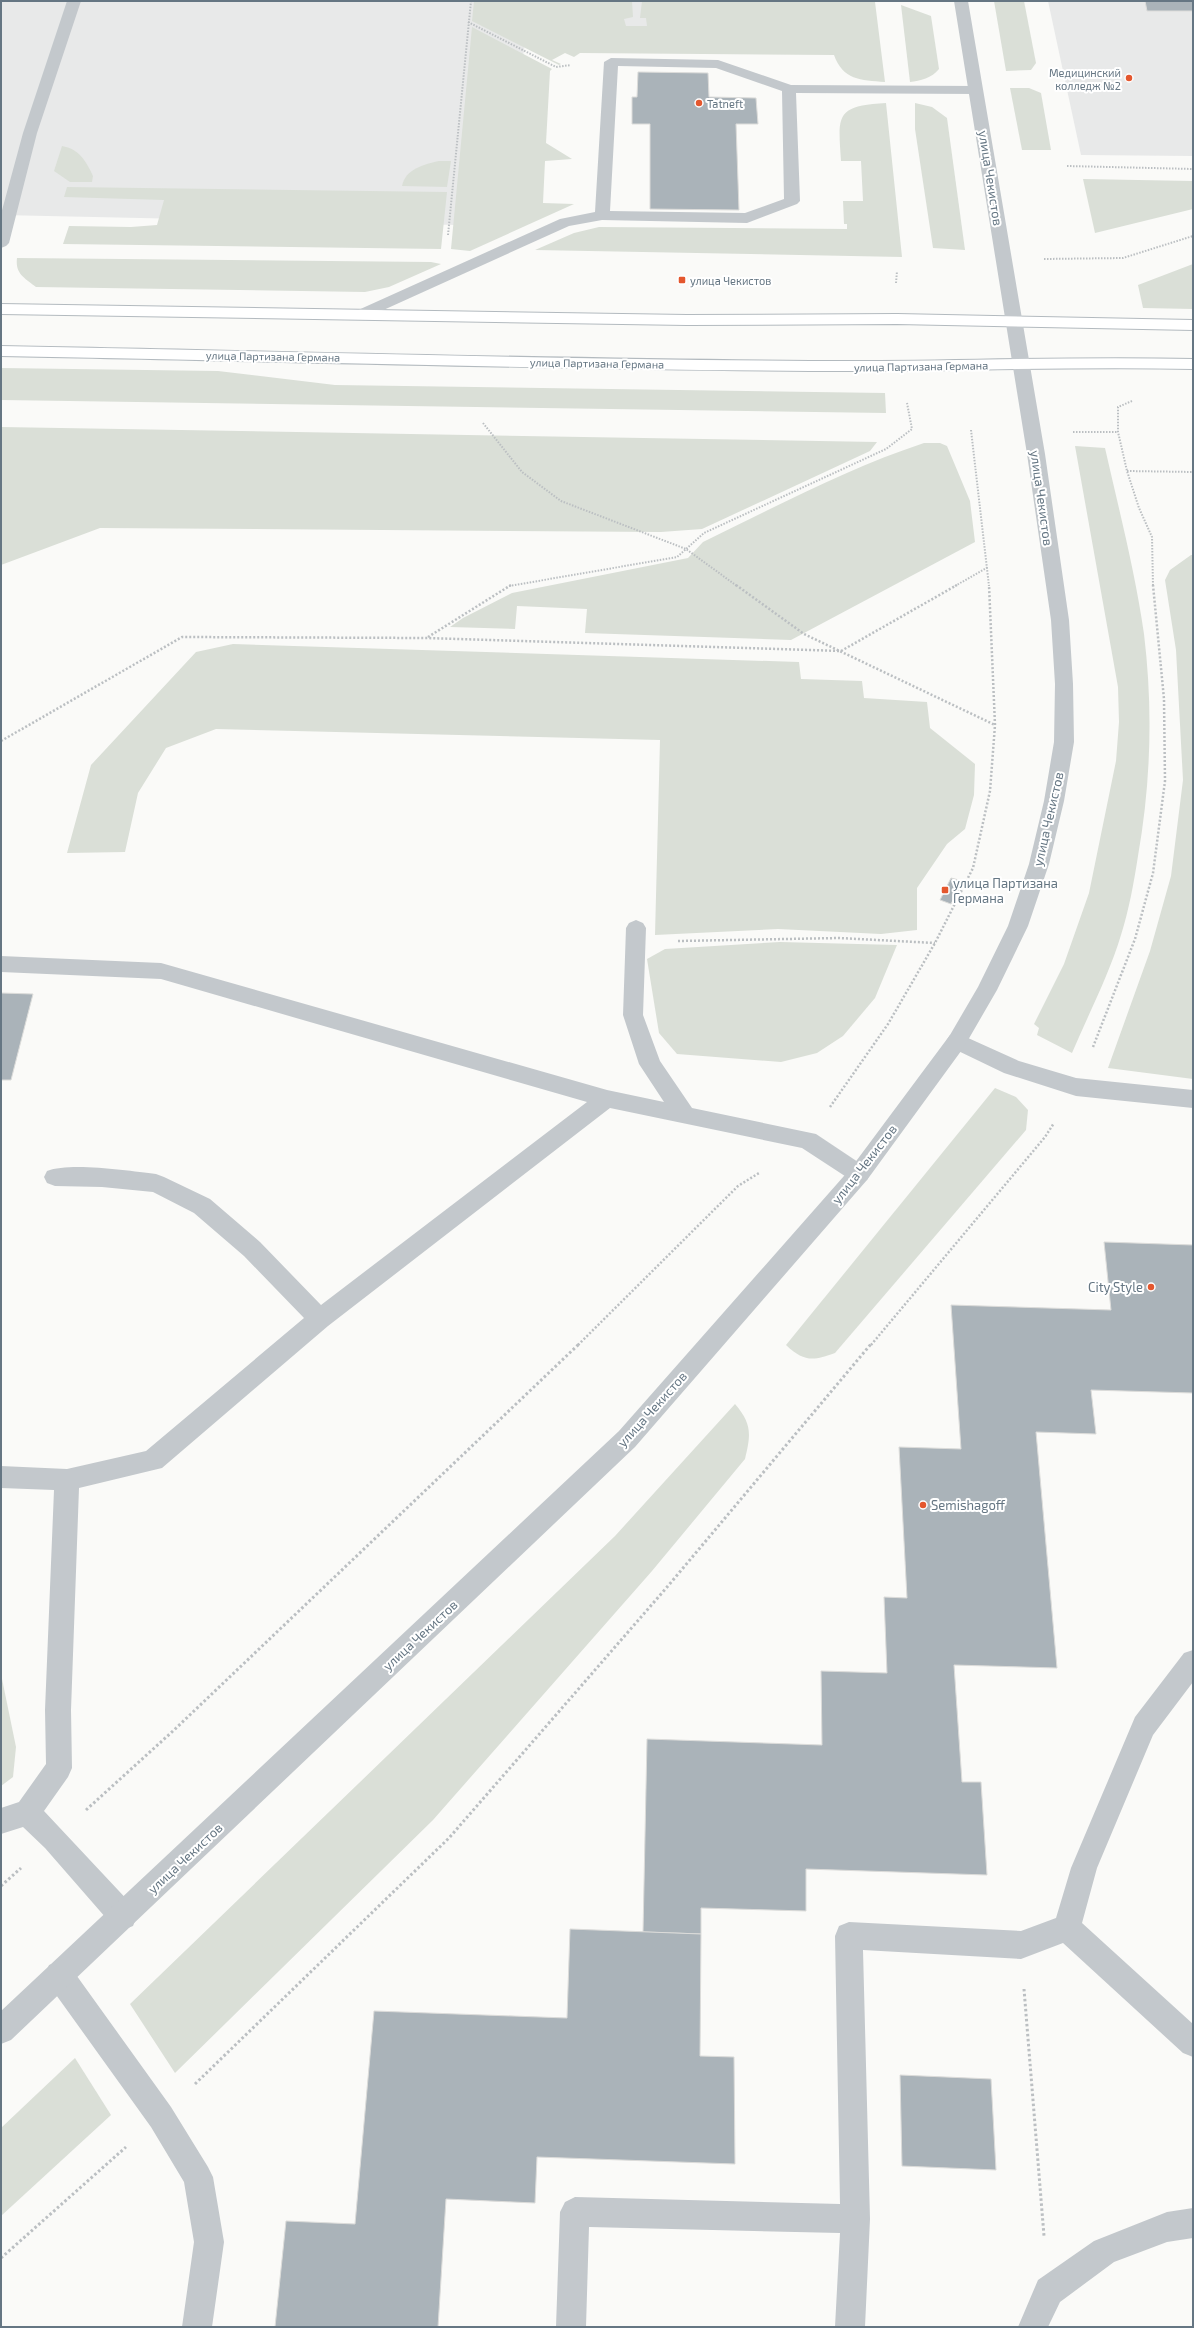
<svg xmlns="http://www.w3.org/2000/svg" width="1194" height="2328" font-family="'Exo 2',sans-serif">
<style>
.built{fill:#e8e9e9}
.green{fill:#dadfd7}
.building{fill:#aab3b9;stroke:#dcdcda}
.lines{fill:none;stroke-linecap:round;stroke-linejoin:round}
.secondary-casing{stroke:#b3babf;stroke-width:2}
.path-far2{stroke:#bbbfc2;stroke-width:2;stroke-dasharray:1.5 1.5;stroke-linecap:butt}
.path-far1{stroke:#bbbfc2;stroke-width:2.5;stroke-dasharray:2 2;stroke-linecap:butt}
.path{stroke:#bbbfc2;stroke-width:3;stroke-dasharray:2.5 2.5;stroke-linecap:butt}
.lane{fill:#c3c8cc;fill-rule:evenodd}
.street{fill:#c3c8cc;fill-rule:evenodd}
.secondary{fill:#fff;fill-rule:evenodd}
.poi-dot{fill:#e4572e;stroke:#fff;stroke-width:1.5}
.labels{text-anchor:middle;dominant-baseline:central;stroke-width:4;stroke-linejoin:round;paint-order:stroke}
.far-poi-label{font-size:11px;fill:#657683;stroke:#fff;text-anchor:start}
.far-street-label{font-size:11px;fill:#657683;stroke:#fff}
.street-label{font-size:13px;fill:#657683;stroke:#fff}
.poi-label{font-size:13px;fill:#657683;stroke:#fff;text-anchor:start}
</style>
<rect width="100%" height="100%" fill="#fafaf8"/>
<g class="built">
<polygon points="1,1 853,1 855,30 527,27 501,226 1,215"/>
<polygon points="1048,1 1193,1 1193,156 1081,155"/>
</g>
<g class="green">
<path d="M 474,1 L 632,1 L 633,17 L 624,19 L 626,26 L 647,26 L 646,18 L 640,18 L 642,1 L 875,2 L 885,82 C 860,80 843,80 834,55 L 580,53 L 574,57 L 565,53 L 552,60 L 561,64 L 559,65 L 472,21 Z"/>
<polygon points="994,1 1024,1 1036,63 1031,70 1006,71"/>
<path d="M 901,5 L 931,16 L 939,69 C 932,78 920,81 910,82 Z"/>
<polygon points="472,27 552,69 550,71 546,143 572,159 545,161 543,203 574,204 470,251 451,249"/>
<polygon points="1010,88 1029,88 1041,93 1051,150 1022,150"/>
<path d="M 886,103 L 902,257 L 535,250 L 574,233 L 599,227 L 847,229 L 847,224 L 844,224 L 843,201 L 863,201 L 861,161 L 841,161 C 838,115 835,106 886,103 Z"/>
<polygon points="915,103 932,107 947,118 965,250 933,248 915,129"/>
<path d="M 62,146 C 79,149 86,161 93,176 L 92,182 L 70,182 L 54,171 Z"/>
<path d="M 439,161 L 451,161 L 447,187 L 402,186 C 405,169 425,164 439,161 Z"/>
<polygon points="1083,179 1193,181 1193,209 1095,233"/>
<polygon points="67,187 447,192 441,249 63,244 69,226 131,227 157,225 164,200 64,197"/>
<path d="M 17,258 L 431,262 L 441,264 L 389,287 L 365,292 L 36,287 C 25,278 15,274 17,258 Z"/>
<polygon points="1193,264 1193,309 1143,308 1138,285"/>
<polygon points="1,368 218,371 335,385 885,393 886,413 1,400"/>
<polygon points="1,427 877,442 870,451 702,529 661,532 100,528 1,565"/>
<path d="M 924,443 L 940,443 L 947,446 L 970,501 L 975,542 L 791,640 L 585,633 L 587,609 L 517,606 L 515,629 L 450,627 L 463,618 L 512,593 L 688,558 L 703,542 C 775,507 848,468 924,443 Z"/>
<path d="M 1075,446 L 1105,448 C 1119,510 1135,571 1144,634 C 1153,708 1151,782 1138,856 C 1134,882 1129,910 1121,935 C 1109,975 1088,1015 1072,1053 L 1037,1035 L 1039,1028 L 1034,1024 L 1064,964 L 1089,893 L 1116,761 L 1119,722 L 1118,687 Z"/>
<polygon points="1191,555 1193,555 1193,1079 1108,1068 1150,951 1171,876 1183,780 1176,650 1165,580 1170,570"/>
<polygon points="233,644 799,662 801,679 862,681 864,698 927,702 930,728 975,764 974,795 965,829 947,844 917,888 917,930 881,934 778,929 655,935 660,740 216,729 166,748 138,793 125,852 67,853 91,765 196,652"/>
<polygon points="780,942 897,945 875,998 843,1036 817,1053 781,1062 677,1054 659,1033 647,959 665,949"/>
<path d="M 995,1088 L 1016,1097 L 1028,1110 L 1026,1130 L 835,1353 C 813,1361 804,1362 786,1345 Z"/>
<path d="M 735,1404 C 752,1424 751,1434 745,1459 L 652,1571 L 433,1820 L 175,2073 L 130,2004 L 615,1536 Z"/>
<polygon points="1,1674 16,1747 13,1777 1,1786"/>
<polygon points="75,2058 111,2115 1,2216 1,2128"/>
</g>
<g class="building">
<polygon points="1145,1 1193,1 1193,11 1147,11"/>
<polygon points="638,72 708,73 709,97 756,98 758,124 736,124 739,210 650,209 650,124 632,124 632,97 637,97"/>
<polygon points="951,878 963,881 951,904 940,900"/>
<polygon points="1,993 33,994 11,1080 1,1080"/>
<polygon points="1104,1242 1193,1245 1193,1393 1091,1390 1096,1434 1036,1432 1057,1668 954,1665 962,1782 981,1782 987,1875 806,1869 806,1911 701,1908 701,1934 643,1932 647,1739 822,1745 821,1671 887,1673 884,1597 907,1598 899,1447 961,1449 951,1305 1111,1310"/>
<polygon points="570,1929 701,1934 700,2056 734,2057 735,2164 537,2157 535,2203 446,2199 438,2327 275,2327 286,2221 355,2224 374,2011 567,2018"/>
<polygon points="900,2075 991,2079 996,2170 902,2166"/>
</g>
<g class="lines">
<defs>
<g id="secondary">
<polygon points="1,304 687,315 897,314 1193,320 1193,330 897,324 687,325 1,314"/>
<path d="M 1,346 C 271,351 540,359 810,361 C 937,362 1065,356 1193,359 L 1193,369 C 1065,366 937,372 810,371 C 540,369 271,361 1,356 Z"/>
</g>
</defs>
<use href="#secondary" class="secondary-casing"/>
<g class="path-far2">
<polyline points="468,22 556,67 571,65"/>
<polyline points="1067,166 1193,169"/>
<polyline points="448,235 471,1"/>
<polyline points="1044,259 1123,258 1193,236"/>
<polyline points="896,283 897,271"/>
<polyline points="1132,401 1118,407 1118,432 1127,471 1139,508 1152,537 1153,586"/>
<polyline points="483,423 522,472 561,501 686,549 737,586"/>
<polyline points="971,430 989,586"/>
<polyline points="1073,432 1118,432"/>
<polyline points="1127,471 1193,472"/>
<polyline points="509,586 677,557 704,533 886,449 912,429 907,403"/>
<polyline points="955,586 988,567"/>
</g>
<g class="path-far1">
<polyline points="736,585 804,634 995,725"/>
<polyline points="428,637 511,585"/>
<polyline points="1,741 182,637 427,638 841,651 957,585"/>
<polyline points="678,941 839,938 935,943"/>
<polyline points="1093,1047 1135,939 1153,873 1165,781 1164,699 1153,585"/>
<polyline points="830,1107 888,1024 935,943 973,868 990,791 995,725 989,585"/>
<polyline points="578,1345 738,1186 759,1173"/>
<polyline points="871,1345 1045,1137 1054,1123"/>
</g>
<g class="path">
<polyline points="86,1810 173,1731 579,1344"/>
<polyline points="1,1886 21,1868"/>
<polyline points="1024,1989 1044,2236"/>
<polyline points="195,2084 449,1838 668,1586 871,1344"/>
<polyline points="1,2258 126,2147"/>
</g>
<g class="lane">
<polygon points="67,1 81,1 37,133 9,243 6,246 1,248 1,214 23,133"/>
<path d="M 611,58 L 718,60 L 791,85 L 976,86 L 983,90 L 976,94 L 796,93 L 800,201 L 797,204 L 747,223 L 602,220 L 569,226 L 368,317 L 356,317 L 354,314 L 356,311 L 560,219 L 595,212 L 604,62 ZM 618,66 L 716,68 L 782,91 L 784,199 L 745,213 L 610,211 Z"/>
<path d="M 636,920 L 643,923 L 646,928 L 643,1015 L 660,1061 L 692,1108 L 816,1134 L 867,1168 L 870,1174 L 867,1180 L 859,1183 L 851,1180 L 802,1148 L 610,1108 L 328,1326 L 162,1468 L 79,1488 L 71,1710 L 72,1768 L 68,1777 L 44,1811 L 133,1906 L 137,1916 L 133,1926 L 123,1930 L 113,1926 L 45,1848 L 23,1827 L 1,1834 L 1,1808 L 19,1802 L 46,1764 L 45,1710 L 54,1490 L 1,1488 L 1,1466 L 67,1469 L 146,1451 L 304,1318 L 244,1256 L 194,1213 L 153,1192 L 102,1187 L 55,1186 L 47,1183 L 44,1177 L 47,1171 C 71,1162 129,1171 156,1174 L 164,1177 L 210,1199 L 260,1242 L 321,1305 L 587,1102 L 161,979 L 1,972 L 1,956 L 161,963 L 607,1090 L 664,1102 L 639,1064 L 623,1015 L 626,928 L 629,923 Z"/>
<polygon points="957,1033 1019,1061 1076,1078 1193,1090 1193,1108 1076,1096 1004,1073 950,1047 946,1041 950,1035"/>
<polygon points="1193,1650 1193,1682 1153,1735 1097,1868 1082,1923 1193,2024 1193,2057 1183,2053 1063,1943 1021,1959 863,1950 870,2219 865,2327 835,2327 840,2233 589,2227 586,2327 556,2327 560,2212 565,2202 575,2197 840,2204 835,1936 839,1926 849,1922 1021,1931 1056,1918 1071,1868 1135,1717 1184,1653"/>
<polygon points="59,1961 69,1965 171,2107 208,2167 213,2177 224,2242 212,2327 182,2327 194,2242 184,2182 151,2127 49,1985 45,1975 49,1965"/>
<polygon points="1193,2208 1193,2238 1167,2242 1114,2262 1060,2302 1048,2327 1018,2327 1038,2280 1094,2241 1167,2212"/>
</g>
<polygon class="street" points="954,1 968,1 1045,454 1069,620 1073,684 1074,742 1064,801 1049,864 1028,926 997,990 964,1047 867,1180 635,1447 11,2040 1,2044 1,2011 619,1431 851,1168 950,1035 978,987 1008,926 1029,864 1044,801 1054,742 1055,684 1051,620 1027,454"/>
<use href="#secondary" class="secondary"/>
</g>
<g class="poi-dot">
<circle cx="1129" cy="78" r="4"/>
<circle cx="699" cy="103" r="4"/>
<rect x="678" y="276" width="8" height="8" rx="2"/>
<rect x="941" y="886" width="8" height="8" rx="2"/>
<circle cx="1151" cy="1287" r="4"/>
<circle cx="923" cy="1505" r="4"/>
</g>
<g class="labels">
<g class="far-poi-label">
<text x="1121" y="72" text-anchor="end">Медицинский<tspan x="1121" dy="13">колледж №2</tspan></text>
<text x="707" y="103">Tatneft</text>
<text x="690" y="280">улица Чекистов</text>
</g>
<g class="far-street-label">
<text transform="translate(273 356) rotate(1)">улица Партизана Германа</text>
<text transform="translate(597 363) rotate(1)">улица Партизана Германа</text>
<text transform="translate(921 366) rotate(-1)">улица Партизана Германа</text>
</g>
<g class="street-label">
<text transform="translate(991 178) rotate(81)">улица Чекистов</text>
<text transform="translate(1042 498) rotate(82)">улица Чекистов</text>
<text transform="translate(1048 819) rotate(-77)">улица Чекистов</text>
<text transform="translate(864 1164) rotate(-52)">улица Чекистов</text>
<text transform="translate(652 1409) rotate(-48)">улица Чекистов</text>
<text transform="translate(420 1635) rotate(-43)">улица Чекистов</text>
<text transform="translate(185 1858) rotate(-43)">улица Чекистов</text>
</g>
<g class="poi-label">
<text x="953" y="883">улица Партизана<tspan x="953" dy="15">Германа</tspan></text>
<text x="1143" y="1287" text-anchor="end">City Style</text>
<text x="931" y="1505">Semishagoff</text>
</g>
</g>
<rect width="1194" height="2328" fill="none" stroke="#657683" stroke-width="4"/>
</svg>
